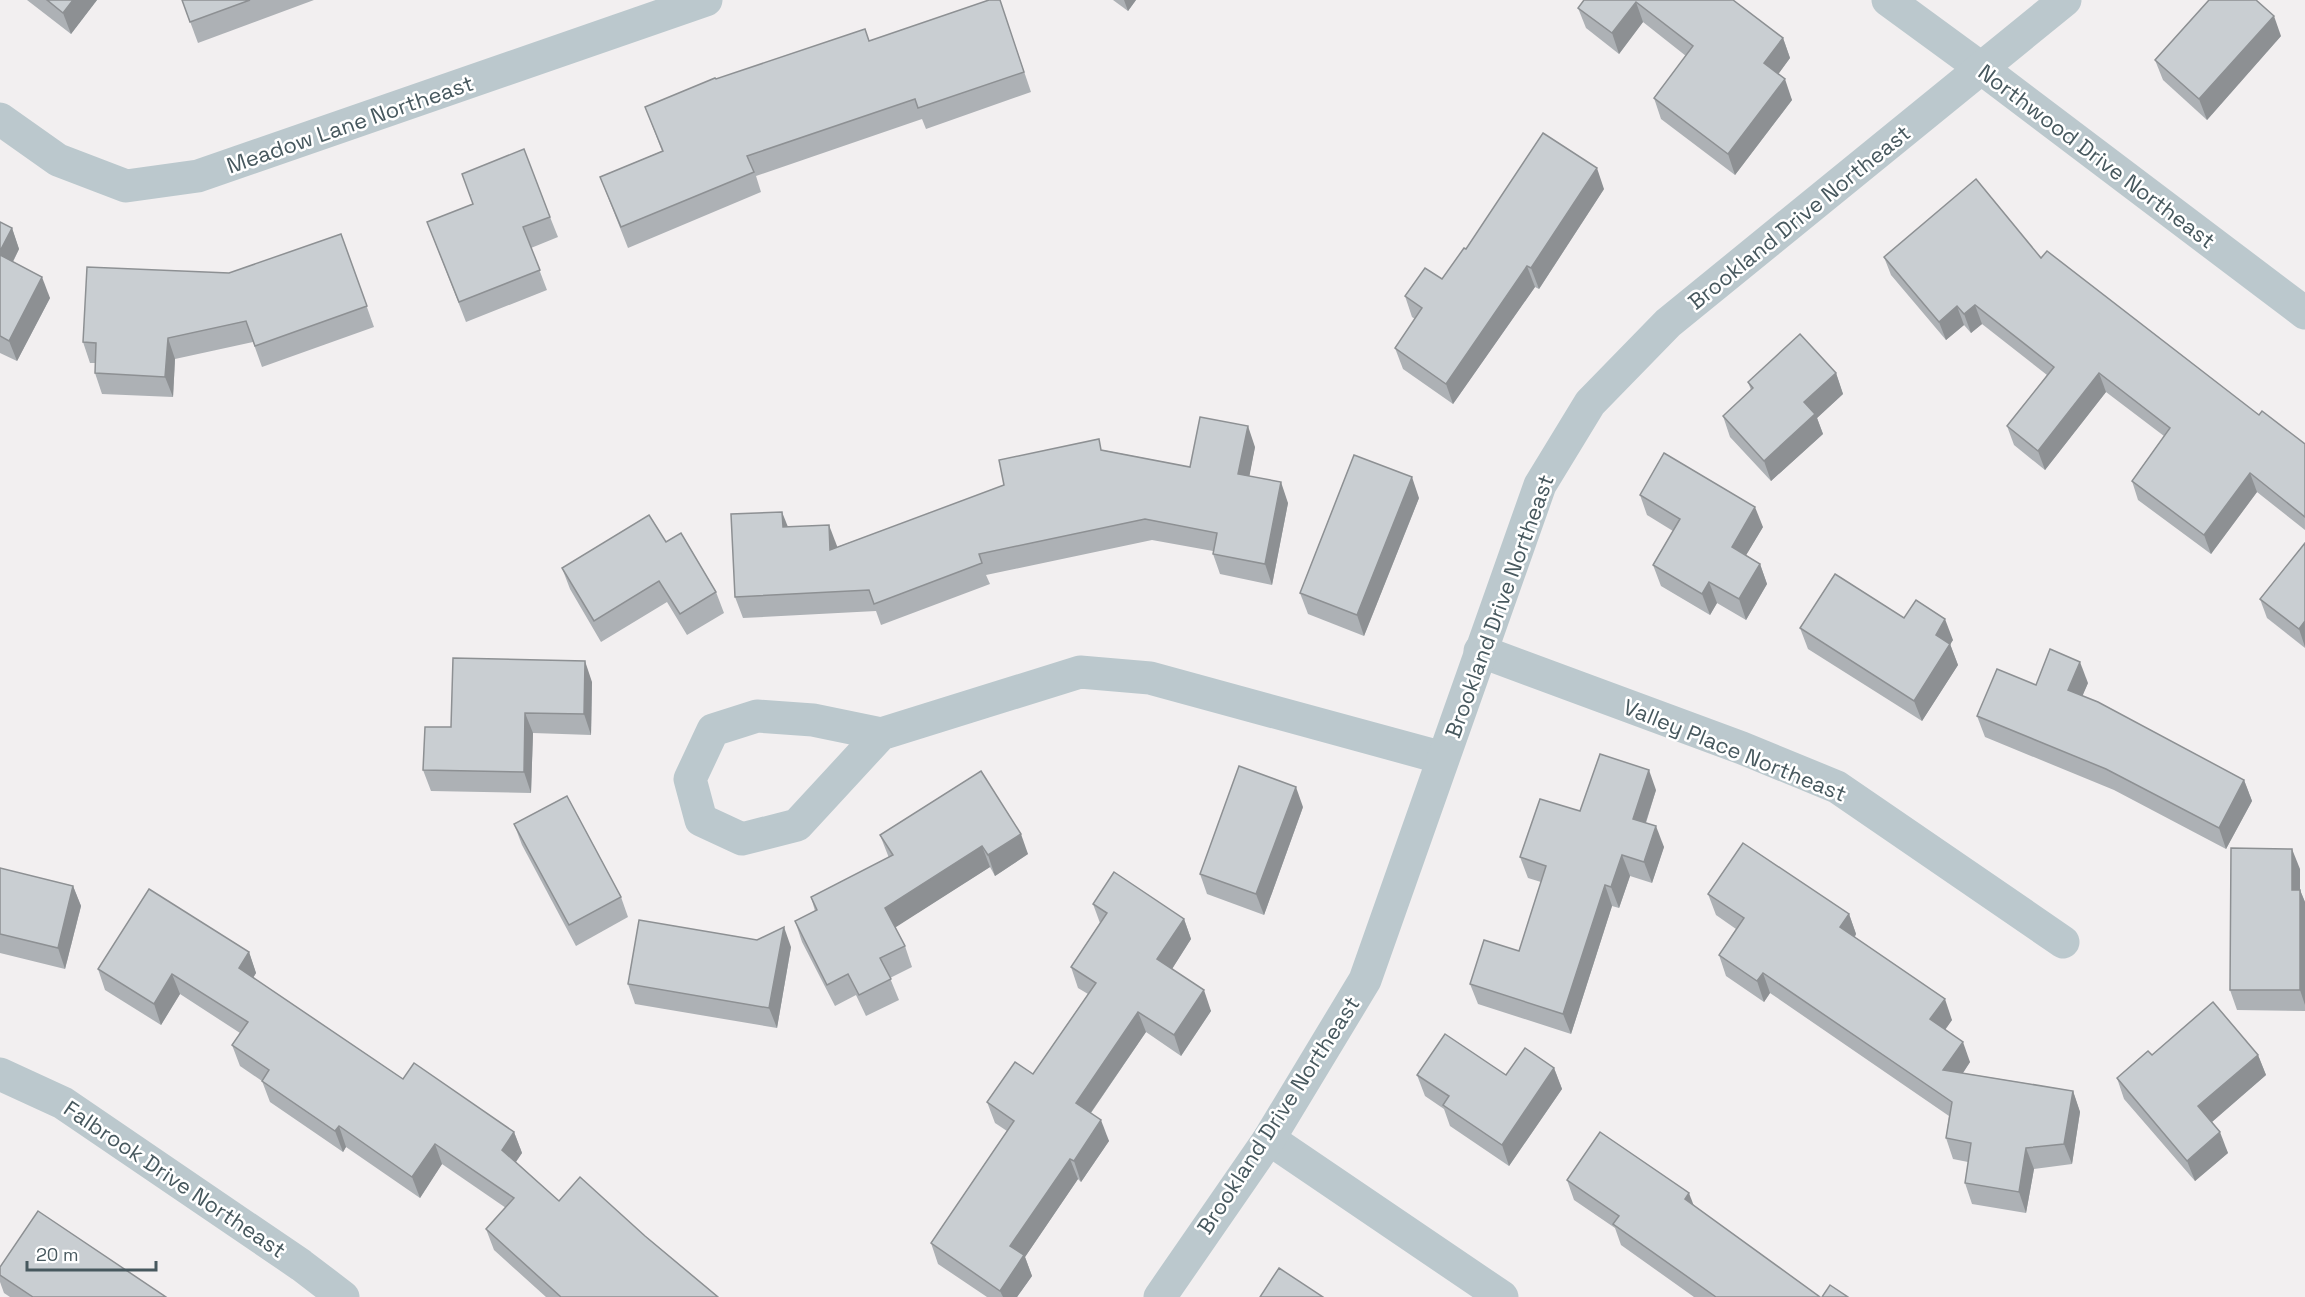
<svg xmlns="http://www.w3.org/2000/svg" width="2305" height="1297" font-family="'Space Grotesk',sans-serif">
<style>
.lines{fill:none;stroke-linecap:round;stroke-linejoin:round}
.street{stroke:#bbc8cd;stroke-width:33}
.wall{fill:#adb1b5}
.shaded-wall{fill:#8d9093}
.building{fill:#c9ced2;stroke:#8d9093;stroke-width:1.5}
.labels{text-anchor:middle;dominant-baseline:central;stroke-width:5;stroke-linejoin:round;paint-order:stroke}
.street-label{font-size:22px;fill:#47585e;stroke:#fff}
</style>
<rect width="100%" height="100%" fill="#f2eff0"/>
<g class="lines">
<g class="street">
<polyline points="1888,0 1981,68 2305,313"/>
<polyline points="0,119 58,160 126,186 198,176 706,0"/>
<polyline points="1480,651 1742,748 1837,787 2063,942"/>
<polyline points="881,734 813,720 757,716 713,730 690,779 701,820 742,839 797,825 881,734 1080,672 1150,678 1443,758"/>
<polyline points="0,1074 63,1103 301,1265 343,1297"/>
<polyline points="1269,1139 1502,1297"/>
<polyline points="1160,1297 1269,1139 1365,980 1540,485 1590,403 1668,323 2065,0"/>
</g>
</g>
<g class="wall">
<polygon points="27,0 97,0 71,34"/>
<polygon points="182,0 314,0 198,43"/>
<polygon points="1113,0 1136,0 1128,11"/>
<polygon points="1584,0 1733,0 1783,38 1790,58 1778,74 1792,100 1735,175 1661,119 1654,98 1686,56 1643,22 1619,54 1586,28 1578,8"/>
<polygon points="1006,18 1031,92 926,129 922,119 756,176 761,192 628,248 600,177 662,151 645,107 716,79 869,41"/>
<polygon points="2281,36 2207,120 2163,80 2155,60"/>
<polygon points="1604,189 1539,289 1535,287 1453,404 1403,369 1395,348 1415,319 1412,317 1405,296 1442,279 1466,249"/>
<polygon points="550,217 558,237 531,248 547,290 466,322 427,222"/>
<polygon points="0,222 12,228 19,249 13,262 50,298 17,361 0,353"/>
<polygon points="341,234 374,327 262,367 253,342 175,359 173,397 102,394 95,373 95,363 90,363 83,342"/>
<polygon points="1884,257 2041,258 2259,415 2305,444 2305,530 2257,492 2211,554 2138,500 2132,481 2164,436 2106,392 2045,470 2014,445 2007,426 2047,375 1982,324 1971,333 1964,325 1946,340 1891,275"/>
<polygon points="1836,373 1843,394 1817,418 1823,434 1771,481 1730,437 1723,416 1751,390 1748,382"/>
<polygon points="1255,447 1249,476 1288,503 1272,585 1220,574 1213,554 1213,551 1152,540 986,575 990,584 881,625 876,611 743,618 735,597 788,527 837,546 837,547 1103,450 1190,467"/>
<polygon points="1640,495 1763,527 1746,555 1760,564 1767,584 1746,620 1717,603 1710,615 1661,586 1653,565 1673,531 1647,515"/>
<polygon points="1419,498 1364,636 1308,614 1300,593"/>
<polygon points="666,542 716,592 724,613 687,635 667,602 601,642 570,589 562,568"/>
<polygon points="2305,543 2305,648 2267,618 2260,599"/>
<polygon points="1904,618 1953,640 1950,644 1958,665 1922,721 1808,649 1800,628"/>
<polygon points="592,682 591,735 533,733 531,793 431,791 423,770 451,727"/>
<polygon points="2088,683 2082,696 2244,780 2252,801 2226,849 2114,790 1985,737 1977,716"/>
<polygon points="981,771 1028,854 995,876 990,867 895,927 905,946 912,967 890,978 899,1000 866,1016 856,995 835,1006 802,942 795,921 815,911 811,897 889,858 880,835"/>
<polygon points="1656,790 1646,823 1664,847 1652,883 1630,876 1619,908 1612,906 1571,1034 1478,1004 1470,984 1519,951 1541,882 1528,878 1520,857 1580,811"/>
<polygon points="1303,807 1264,915 1207,894 1200,874"/>
<polygon points="514,824 621,897 628,917 576,946 522,845"/>
<polygon points="0,868 73,886 81,906 65,969 0,953"/>
<polygon points="2300,869 2300,890 2305,902 2305,1011 2237,1010 2230,990"/>
<polygon points="1708,894 1849,914 1856,934 1855,937 1952,1020 1945,1029 1970,1062 1963,1073 2073,1091 2080,1112 2072,1164 2034,1169 2026,1213 1972,1204 1965,1183 1968,1162 1953,1159 1946,1138 1949,1116 1770,993 1764,1002 1726,976 1719,955 1736,929 1716,915"/>
<polygon points="1093,904 1184,919 1191,939 1172,969 1211,1011 1181,1056 1146,1032 1091,1113 1109,1141 1081,1182 1078,1179 1025,1257 1032,1276 1017,1297 987,1297 938,1264 931,1243 1007,1131 995,1123 987,1102 1033,1074 1088,994 1078,988 1071,967 1100,923"/>
<polygon points="757,940 791,947 777,1028 635,1004 628,984"/>
<polygon points="249,952 256,973 253,978 403,1079 514,1132 522,1153 516,1162 559,1201 645,1236 718,1297 546,1297 494,1250 486,1229 506,1208 442,1164 420,1198 346,1147 343,1152 270,1102 262,1081 240,1066 232,1045 240,1033 180,994 161,1025 105,990 98,969"/>
<polygon points="2152,1055 2258,1055 2266,1075 2212,1122 2228,1153 2195,1181 2124,1099 2117,1078"/>
<polygon points="1554,1068 1562,1089 1509,1166 1450,1126 1444,1109 1425,1096 1417,1075 1506,1075"/>
<polygon points="1567,1180 1693,1205 1820,1297 1694,1297 1621,1245 1615,1228 1574,1200"/>
<polygon points="0,1267 166,1297 10,1297 4,1293 0,1282"/>
</g>
<g class="shaded-wall">
<polygon points="73,0 97,0 71,34 63,13"/>
<polygon points="1124,0 1136,0 1128,11"/>
<polygon points="1636,2 1643,22 1619,54 1612,33"/>
<polygon points="2274,16 2281,36 2207,120 2199,99"/>
<polygon points="1783,38 1790,58 1771,84 1764,63"/>
<polygon points="1785,79 1792,100 1735,175 1728,154"/>
<polygon points="1597,168 1604,189 1539,289 1531,268"/>
<polygon points="12,228 19,249 6,275 0,260 0,251"/>
<polygon points="1527,266 1535,287 1453,404 1446,384"/>
<polygon points="42,277 50,298 17,361 9,341"/>
<polygon points="1975,305 1982,324 1971,333 1964,314"/>
<polygon points="1957,306 1964,325 1946,340 1939,322"/>
<polygon points="168,338 175,359 173,397 165,377"/>
<polygon points="1836,373 1843,394 1817,418 1823,434 1771,481 1764,461 1804,402"/>
<polygon points="2099,373 2106,392 2045,470 2038,451"/>
<polygon points="1248,426 1255,447 1246,494 1238,474"/>
<polygon points="2250,473 2257,492 2211,554 2204,535"/>
<polygon points="1412,477 1419,498 1364,636 1357,615"/>
<polygon points="1281,482 1288,503 1272,585 1265,564"/>
<polygon points="1755,507 1763,527 1739,567 1732,547"/>
<polygon points="782,512 790,532 783,527"/>
<polygon points="829,525 837,546 838,570 830,550"/>
<polygon points="1760,564 1767,584 1746,620 1739,599"/>
<polygon points="1709,582 1717,603 1710,615 1702,594"/>
<polygon points="1945,619 1953,640 1948,648 1950,644 1958,665 1922,721 1914,701 1936,635"/>
<polygon points="2305,621 2305,647 2299,629"/>
<polygon points="585,661 592,682 591,735 584,714"/>
<polygon points="2080,662 2088,683 2076,711 2068,690"/>
<polygon points="525,713 533,733 531,793 524,772"/>
<polygon points="1649,770 1656,790 1640,840 1633,819"/>
<polygon points="2244,780 2252,801 2226,849 2219,828"/>
<polygon points="1296,787 1303,807 1264,915 1256,894"/>
<polygon points="1656,826 1664,847 1652,883 1644,862"/>
<polygon points="1021,834 1028,854 995,876 988,855"/>
<polygon points="982,846 990,867 893,929 885,908"/>
<polygon points="2292,849 2300,869 2300,910 2292,890"/>
<polygon points="1622,855 1630,876 1619,908 1611,887"/>
<polygon points="1605,885 1612,906 1571,1034 1563,1014"/>
<polygon points="73,886 81,906 65,969 58,948"/>
<polygon points="2300,890 2305,902 2305,1005 2300,990"/>
<polygon points="1849,914 1856,934 1847,948 1840,927"/>
<polygon points="1184,919 1191,939 1165,980 1157,959"/>
<polygon points="784,927 791,947 777,1028 769,1008"/>
<polygon points="249,952 256,973 246,989 239,968"/>
<polygon points="1763,973 1770,993 1764,1002 1757,981"/>
<polygon points="172,974 180,994 161,1025 154,1004"/>
<polygon points="1204,990 1211,1011 1181,1056 1174,1035"/>
<polygon points="1945,999 1952,1020 1938,1040 1930,1019"/>
<polygon points="1138,1012 1146,1032 1083,1124 1076,1103"/>
<polygon points="1963,1042 1970,1062 1951,1091 1943,1070"/>
<polygon points="2258,1055 2266,1075 2206,1127 2198,1106"/>
<polygon points="1554,1068 1562,1089 1509,1166 1502,1145"/>
<polygon points="2073,1091 2080,1112 2072,1164 2064,1144"/>
<polygon points="1101,1120 1109,1141 1081,1182 1074,1161"/>
<polygon points="339,1126 346,1147 343,1152 335,1131"/>
<polygon points="514,1132 522,1153 510,1170 502,1150"/>
<polygon points="2220,1132 2228,1153 2195,1181 2187,1161"/>
<polygon points="435,1144 442,1164 420,1198 412,1177"/>
<polygon points="2026,1148 2034,1169 2026,1213 2019,1192"/>
<polygon points="1070,1159 1078,1179 1025,1257 1032,1276 1017,1297 1003,1297 1000,1291 1010,1246"/>
<polygon points="1689,1193 1697,1214 1685,1199"/>
</g>
<g class="building">
<polygon points="47,0 73,0 63,13"/>
<polygon points="182,0 250,0 190,22"/>
<polygon points="989,0 1000,0 1024,72 918,108 915,99 747,156 754,172 621,227 600,177 663,151 645,107 715,78 716,79 865,29 869,41"/>
<polygon points="1584,0 1733,0 1783,38 1764,63 1785,79 1728,154 1654,98 1693,46 1636,2 1612,33 1578,8"/>
<polygon points="2209,0 2256,0 2274,16 2199,99 2155,60"/>
<polygon points="1543,133 1597,168 1531,268 1527,266 1446,384 1395,348 1422,308 1405,296 1425,268 1442,279 1464,248 1466,249"/>
<polygon points="524,149 550,217 523,227 540,270 459,302 427,222 473,204 462,174"/>
<polygon points="1976,179 2041,258 2047,251 2259,415 2262,411 2305,444 2305,517 2250,473 2204,535 2132,481 2170,428 2099,373 2038,451 2007,426 2054,367 1975,305 1964,314 1957,306 1939,322 1884,257"/>
<polygon points="0,222 12,228 0,251"/>
<polygon points="341,234 367,306 255,346 246,321 168,338 165,377 95,373 96,343 83,342 87,267 229,273"/>
<polygon points="0,255 42,277 9,341 0,336"/>
<polygon points="1800,334 1836,373 1804,402 1815,414 1764,461 1723,416 1753,388 1748,382"/>
<polygon points="1200,417 1248,426 1238,474 1281,482 1265,564 1213,554 1217,533 1145,519 979,554 982,563 874,604 869,590 735,597 731,514 782,512 783,527 829,525 830,550 1004,485 999,460 1099,439 1101,450 1190,467"/>
<polygon points="1664,453 1755,507 1732,547 1760,564 1739,599 1709,582 1702,594 1653,565 1680,519 1640,495"/>
<polygon points="1354,455 1412,477 1357,615 1300,593"/>
<polygon points="649,515 666,542 681,533 716,592 680,614 659,581 594,621 562,568"/>
<polygon points="2305,543 2305,621 2299,629 2260,599"/>
<polygon points="1835,574 1904,618 1916,600 1945,619 1936,635 1950,644 1914,701 1800,628"/>
<polygon points="2050,649 2080,662 2068,690 2098,702 2244,780 2219,828 2106,769 1977,716 1997,669 2036,685"/>
<polygon points="453,658 585,661 584,714 525,713 524,772 423,770 425,727 451,727"/>
<polygon points="1600,754 1649,770 1633,819 1656,826 1644,862 1622,855 1611,887 1605,885 1563,1014 1470,984 1484,940 1519,951 1546,866 1520,857 1540,799 1580,811"/>
<polygon points="1239,766 1296,787 1256,894 1200,874"/>
<polygon points="981,771 1021,834 988,855 982,846 885,908 905,946 880,958 891,979 859,995 848,974 827,985 795,921 817,910 811,897 893,855 880,835"/>
<polygon points="567,796 621,897 569,925 514,824"/>
<polygon points="1743,843 1849,914 1840,927 1945,999 1930,1019 1963,1042 1943,1070 2073,1091 2064,1144 2026,1148 2019,1192 1965,1183 1971,1143 1946,1138 1952,1102 1763,973 1757,981 1719,955 1744,918 1708,894"/>
<polygon points="2231,848 2292,849 2292,890 2300,890 2300,990 2230,990"/>
<polygon points="0,868 73,886 58,948 0,934"/>
<polygon points="1114,872 1184,919 1157,959 1204,990 1174,1035 1138,1012 1076,1103 1101,1120 1074,1161 1070,1159 1010,1246 1024,1255 1000,1291 931,1243 1014,1121 987,1102 1015,1062 1033,1074 1096,983 1071,967 1107,913 1093,904"/>
<polygon points="149,889 249,952 239,968 403,1079 414,1063 514,1132 502,1150 559,1201 580,1177 645,1236 718,1297 561,1297 486,1229 514,1198 435,1144 412,1177 339,1126 335,1131 262,1081 269,1070 232,1045 248,1022 172,974 154,1004 98,969"/>
<polygon points="639,920 757,940 784,927 769,1008 628,984"/>
<polygon points="2213,1002 2258,1055 2198,1106 2220,1132 2187,1161 2117,1078 2148,1051 2152,1055"/>
<polygon points="1445,1034 1506,1075 1525,1048 1554,1068 1502,1145 1443,1105 1449,1096 1417,1075"/>
<polygon points="1600,1132 1689,1193 1685,1199 1820,1297 1716,1297 1613,1224 1619,1216 1567,1180"/>
<polygon points="38,1211 166,1297 33,1297 0,1275 0,1267"/>
<polygon points="1279,1268 1323,1297 1260,1297"/>
<polygon points="1830,1285 1848,1297 1822,1297"/>
</g>
<g class="labels">
<g class="street-label">
<text transform="translate(350 124) rotate(-19)">Meadow Lane Northeast</text>
<text transform="translate(2097 156) rotate(37)">Northwood Drive Northeast</text>
<text transform="translate(1799 217) rotate(-39)">Brookland Drive Northeast</text>
<text transform="translate(1499 606) rotate(-70)">Brookland Drive Northeast</text>
<text transform="translate(1735 750) rotate(22)">Valley Place Northeast</text>
<text transform="translate(1278 1115) rotate(-57)">Brookland Drive Northeast</text>
<text transform="translate(175 1179) rotate(34)">Falbrook Drive Northeast</text>
</g>
</g>
<path d="M27 1261v9h129v-9" fill="none" stroke="#47585e" stroke-width="3"/>
<text x="36" y="1261" font-size="18" fill="#47585e" stroke="#ffffff" stroke-width="4.5" paint-order="stroke">20 m</text>
</svg>
